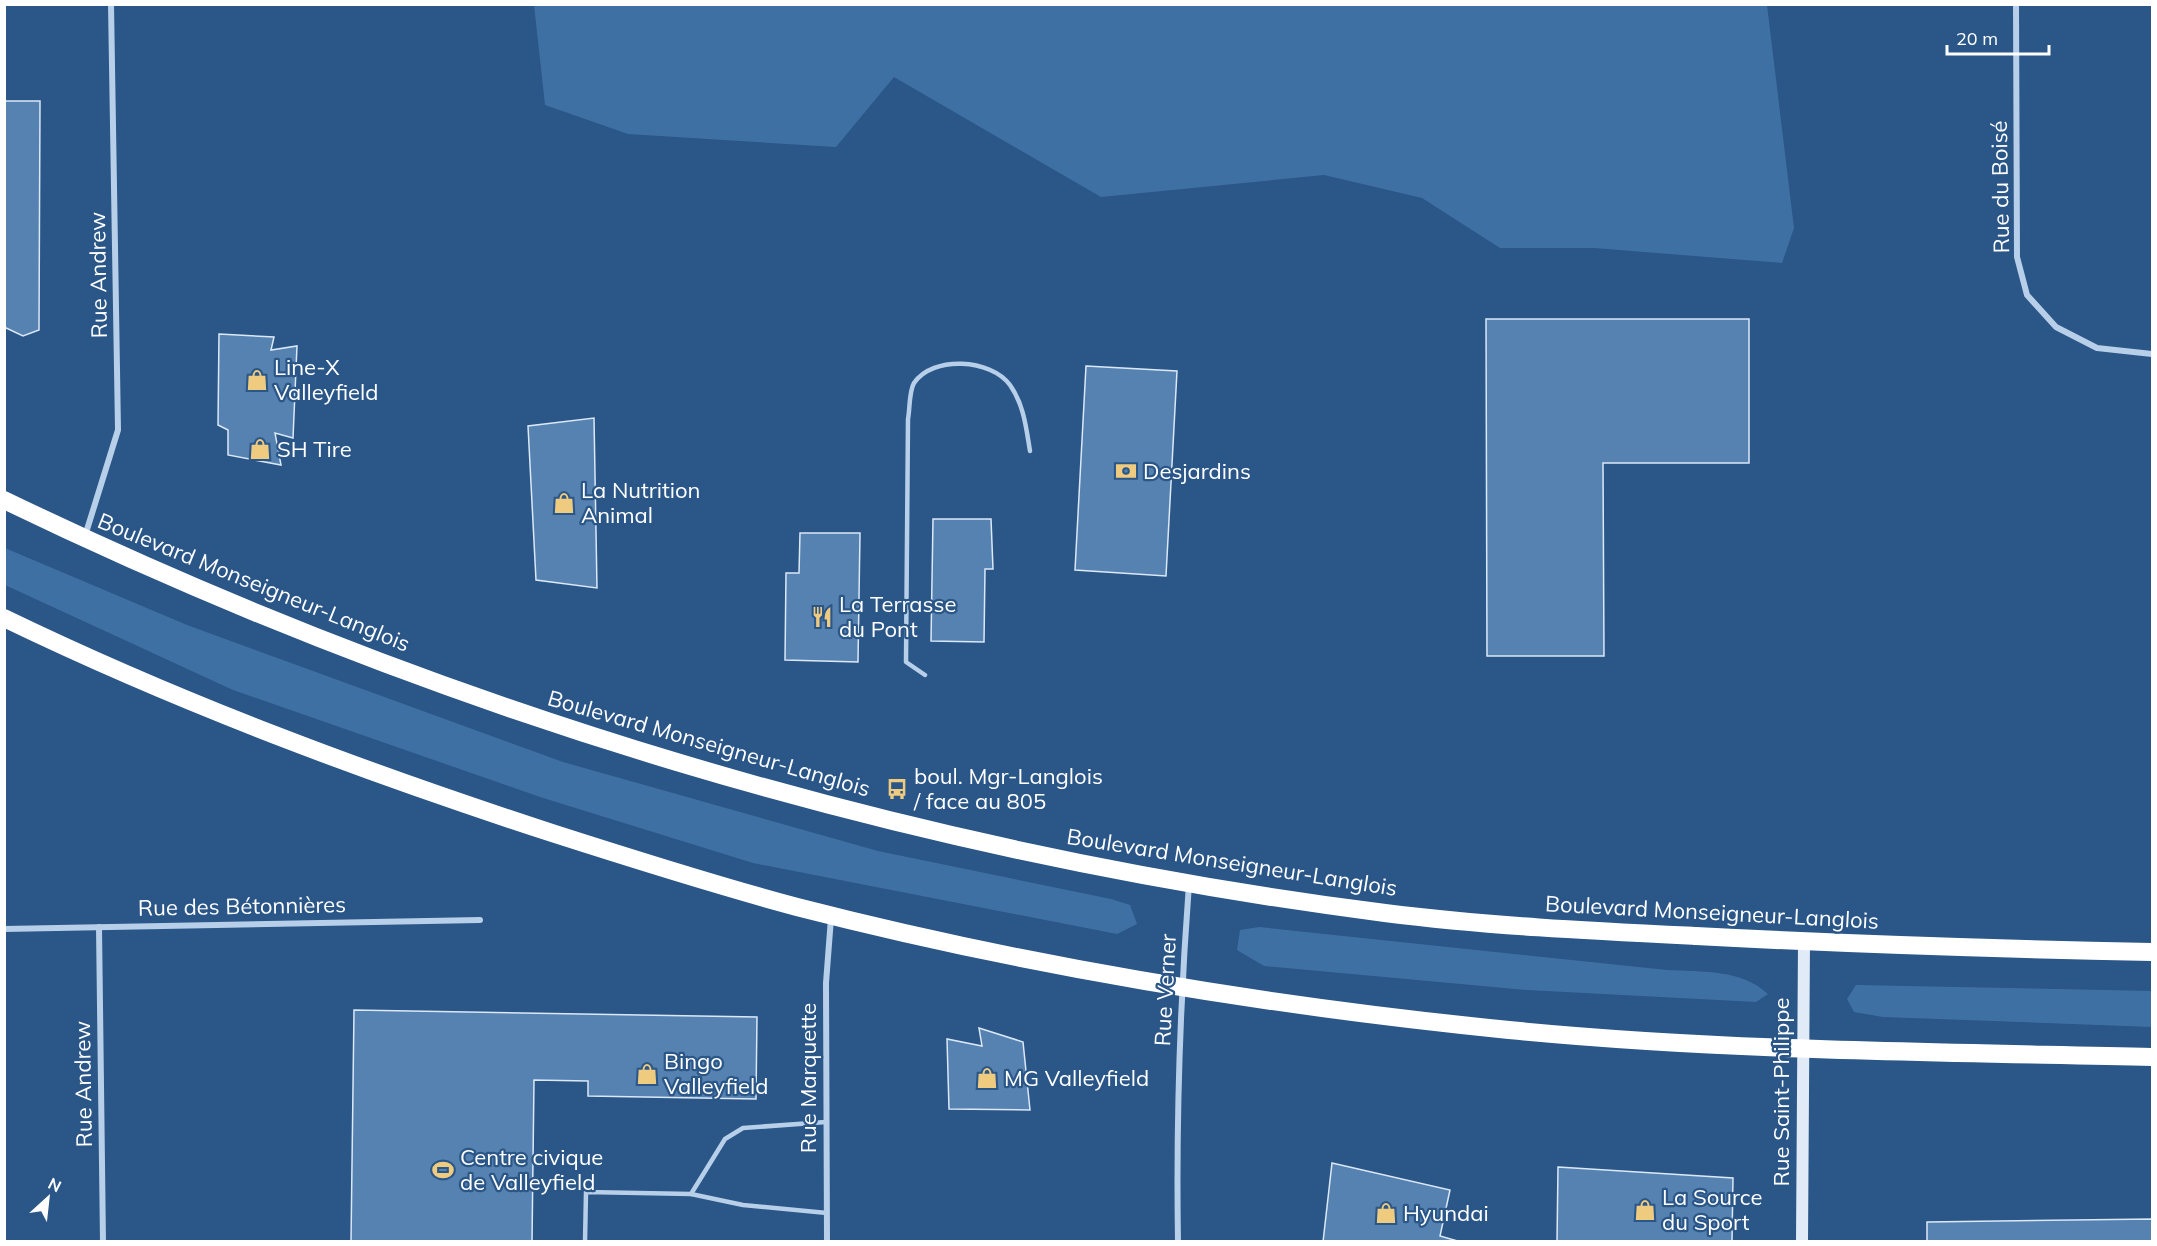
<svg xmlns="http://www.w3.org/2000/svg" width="2157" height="1246" font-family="Mulish,sans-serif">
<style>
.green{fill:#3f70a4}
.building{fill:#5682b1;stroke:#dbe8f7;stroke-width:1.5}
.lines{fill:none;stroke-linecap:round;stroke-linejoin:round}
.lane{stroke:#b7cfe8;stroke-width:4.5}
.street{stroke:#b7cfe8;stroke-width:6}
.secondary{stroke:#e1ebf8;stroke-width:12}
.highway{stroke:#fff;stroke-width:18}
.labels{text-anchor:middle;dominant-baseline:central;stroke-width:4.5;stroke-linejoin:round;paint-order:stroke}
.street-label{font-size:22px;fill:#fff;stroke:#2a5688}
.poi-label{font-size:22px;fill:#fff;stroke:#2a5688;text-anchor:start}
</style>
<rect width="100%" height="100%" fill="#2a5688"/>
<g class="green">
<polygon points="534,5 1767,5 1794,228 1782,263 1594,248 1500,248 1422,198 1324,175 1101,197 894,77 836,147 628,134 545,105"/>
<polygon points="5,548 187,625 563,762 878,851 1111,899 1130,905 1137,924 1117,934 753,863 540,797 233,690 5,585"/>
<path d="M 1259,927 L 1667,970 C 1703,972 1741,969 1768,994 L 1756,1002 L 1527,990 L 1264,966 L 1237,950 L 1240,930 Z"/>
<polygon points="1856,985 2152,991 2152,1027 1883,1017 1854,1012 1847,999"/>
</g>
<g class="building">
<polygon points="4,101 40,101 39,330 23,336 4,327"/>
<polygon points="1486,319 1749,319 1749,463 1603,463 1604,656 1487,656"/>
<polygon points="219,334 274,337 271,350 297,346 293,438 275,433 281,465 228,455 228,430 218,425"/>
<polygon points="1086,366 1177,371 1166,576 1075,570"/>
<polygon points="594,418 597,588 536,580 528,426"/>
<polygon points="933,519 991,519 993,569 985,569 984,642 931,641"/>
<polygon points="800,533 860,533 858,662 785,660 786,573 799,573"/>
<polygon points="354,1010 757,1017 756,1099 588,1096 588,1081 534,1080 532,1242 351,1242"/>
<polygon points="979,1028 1023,1042 1030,1110 949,1109 947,1039 982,1046"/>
<polygon points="1332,1163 1450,1190 1440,1236 1461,1242 1323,1242"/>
<polygon points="1558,1167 1733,1178 1732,1242 1557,1242"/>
<polygon points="2152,1219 2152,1242 1927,1242 1927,1222"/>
</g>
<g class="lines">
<g class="lane">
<path d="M 925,675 L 906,662 L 908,419 C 910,409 909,391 914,383 C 933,355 991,359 1010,385 C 1024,405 1026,427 1030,451"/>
<polyline points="691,1194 725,1139 743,1128 826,1122"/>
<polyline points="585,1242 586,1192 691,1194 743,1205 827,1213"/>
</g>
<g class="street">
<polyline points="2016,4 2017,257 2027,295 2056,327 2097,348 2152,354"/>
<polyline points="85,536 118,430 111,4"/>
<polyline points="99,927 103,1242"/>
<polyline points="4,929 480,920"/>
<polyline points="827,1242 826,983 831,918"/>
<path d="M 1178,1242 C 1176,1122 1180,1003 1189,884"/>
</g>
<polyline class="secondary" points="1802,1242 1804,942"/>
<g class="highway">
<path d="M 4,500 C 438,710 907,852 1385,913 C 1488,926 1593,931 1696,936 C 1848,944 2000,949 2152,952"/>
<path d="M 4,618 C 182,704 365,772 552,833 C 633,859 715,885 797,907 C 1030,967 1270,1006 1509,1030 C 1722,1051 1938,1052 2152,1057"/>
</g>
</g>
<defs>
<symbol id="shop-bare" viewBox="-9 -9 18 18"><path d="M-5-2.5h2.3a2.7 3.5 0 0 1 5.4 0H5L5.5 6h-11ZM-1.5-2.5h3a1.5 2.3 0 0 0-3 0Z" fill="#efcb7f" stroke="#2a5688" stroke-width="2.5" paint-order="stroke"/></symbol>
<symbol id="bank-bare" viewBox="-9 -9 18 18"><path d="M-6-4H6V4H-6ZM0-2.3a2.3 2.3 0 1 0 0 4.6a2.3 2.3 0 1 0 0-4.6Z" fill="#efcb7f" stroke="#2a5688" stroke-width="2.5" paint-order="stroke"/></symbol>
<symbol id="restaurant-bare" viewBox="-9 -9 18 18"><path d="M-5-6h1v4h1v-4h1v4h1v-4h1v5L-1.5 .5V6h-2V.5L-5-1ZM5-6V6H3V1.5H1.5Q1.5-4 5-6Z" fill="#efcb7f" stroke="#2a5688" stroke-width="2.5" paint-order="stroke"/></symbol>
<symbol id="bus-bare" viewBox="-9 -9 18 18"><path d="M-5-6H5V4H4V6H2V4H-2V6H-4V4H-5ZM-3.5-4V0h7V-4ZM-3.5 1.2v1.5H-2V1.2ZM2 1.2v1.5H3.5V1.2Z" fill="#efcb7f" stroke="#2a5688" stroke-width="2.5" paint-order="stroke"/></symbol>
<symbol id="stadium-bare" viewBox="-9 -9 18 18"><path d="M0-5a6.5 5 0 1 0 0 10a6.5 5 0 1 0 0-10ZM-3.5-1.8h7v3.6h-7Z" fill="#efcb7f" stroke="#2a5688" stroke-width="2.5" paint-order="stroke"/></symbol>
</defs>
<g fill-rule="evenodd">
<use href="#shop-bare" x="242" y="365" width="30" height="30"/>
<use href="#shop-bare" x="245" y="434" width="30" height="30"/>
<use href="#bank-bare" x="1111" y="456" width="30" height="30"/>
<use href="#shop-bare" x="549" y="488" width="30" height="30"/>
<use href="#restaurant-bare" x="807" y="602" width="30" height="30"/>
<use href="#bus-bare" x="882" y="774" width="30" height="30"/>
<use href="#shop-bare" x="632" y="1059" width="30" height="30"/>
<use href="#shop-bare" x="972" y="1063" width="30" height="30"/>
<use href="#stadium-bare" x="428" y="1155" width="30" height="30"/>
<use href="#shop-bare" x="1630" y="1195" width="30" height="30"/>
<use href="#shop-bare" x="1371" y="1198" width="30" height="30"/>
</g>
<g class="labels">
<g class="street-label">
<text transform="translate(2000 187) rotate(-91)">Rue du Boisé</text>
<text transform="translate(98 275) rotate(-91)">Rue Andrew</text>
<text transform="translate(254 582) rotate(22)">Boulevard Monseigneur-Langlois</text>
<text transform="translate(709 743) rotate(16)">Boulevard Monseigneur-Langlois</text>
<text transform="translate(1232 862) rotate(9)">Boulevard Monseigneur-Langlois</text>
<text transform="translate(242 906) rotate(-1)">Rue des Bétonnières</text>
<text transform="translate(1712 912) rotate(3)">Boulevard Monseigneur-Langlois</text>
<text transform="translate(1165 990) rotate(-87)">Rue Verner</text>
<text transform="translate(808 1078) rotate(-90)">Rue Marquette</text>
<text transform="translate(83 1084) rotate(-91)">Rue Andrew</text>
<text transform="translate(1781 1092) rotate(-90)">Rue Saint-Philippe</text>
</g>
<g class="poi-label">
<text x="274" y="367">Line-X<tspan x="274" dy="25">Valleyfield</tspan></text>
<text x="277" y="449">SH Tire</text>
<text x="1143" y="471">Desjardins</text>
<text x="581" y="490">La Nutrition<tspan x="581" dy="25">Animal</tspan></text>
<text x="839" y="604">La Terrasse<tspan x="839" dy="25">du Pont</tspan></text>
<text x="914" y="776">boul. Mgr-Langlois<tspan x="914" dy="25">/ face au 805</tspan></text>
<text x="664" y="1061">Bingo<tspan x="664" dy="25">Valleyfield</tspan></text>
<text x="1004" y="1078">MG Valleyfield</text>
<text x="460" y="1157">Centre civique<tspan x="460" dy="25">de Valleyfield</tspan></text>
<text x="1662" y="1197">La Source<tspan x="1662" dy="25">du Sport</tspan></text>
<text x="1403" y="1213">Hyundai</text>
</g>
</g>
<rect width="2157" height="1246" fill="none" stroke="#ffffff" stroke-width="12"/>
<g transform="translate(48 1198) rotate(27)" stroke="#2a5688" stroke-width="4.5" paint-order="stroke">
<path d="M0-4.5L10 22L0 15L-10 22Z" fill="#ffffff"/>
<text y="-9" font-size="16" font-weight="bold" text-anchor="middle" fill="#ffffff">N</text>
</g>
<path d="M1947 45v9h102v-9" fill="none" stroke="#ffffff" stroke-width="3"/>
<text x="1956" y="45" font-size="18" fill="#ffffff" stroke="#2a5688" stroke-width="4.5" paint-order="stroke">20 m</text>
</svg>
